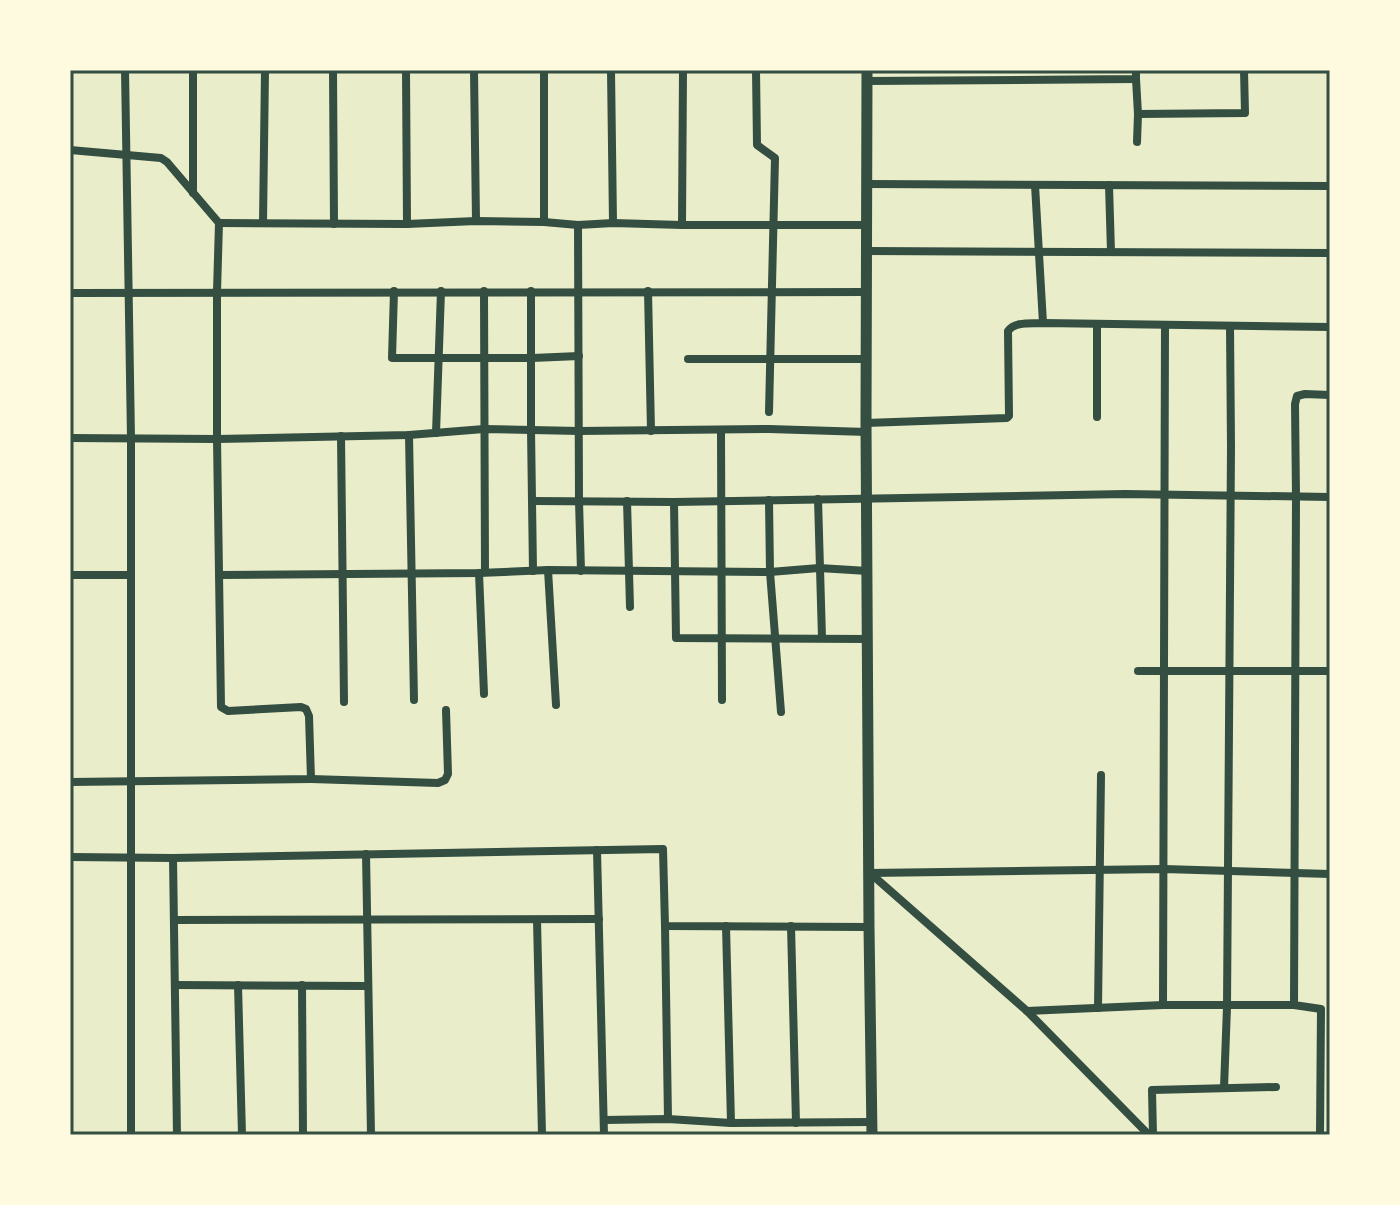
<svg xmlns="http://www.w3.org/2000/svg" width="1400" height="1205" font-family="Montserrat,sans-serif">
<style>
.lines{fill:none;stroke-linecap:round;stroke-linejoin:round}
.minor{stroke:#344e41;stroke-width:8}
.tertiary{stroke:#344e41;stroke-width:11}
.neatline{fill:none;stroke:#344e41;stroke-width:3}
</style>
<rect width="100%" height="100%" fill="#e9edc9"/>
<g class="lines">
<g class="minor">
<polyline points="125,70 131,438 131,1135"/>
<polyline points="193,70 193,193"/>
<polyline points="333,70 334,224"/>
<polyline points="406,70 407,224"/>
<polyline points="474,70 476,221"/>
<polyline points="611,70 613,223"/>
<polyline points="756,70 757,145 775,158 769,412"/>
<polyline points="1136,79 1138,114"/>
<polyline points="867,81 1136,79 1136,70"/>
<polyline points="1137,142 1138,114 1245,113 1244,70"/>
<polyline points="70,150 161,158 167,162 219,223 217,292 217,439 221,707 228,711 301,707 306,709 309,716 311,779 70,782"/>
<polyline points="867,184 1330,186"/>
<polyline points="1035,185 1043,323"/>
<polyline points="1109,185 1111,252"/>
<polyline points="544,222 544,70"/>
<polyline points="219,223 407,224 476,221 544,222 578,225 613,223 682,225 867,225"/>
<polyline points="263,223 265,70"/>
<polyline points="578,225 579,501 581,571"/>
<polyline points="682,225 683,70"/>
<polyline points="867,251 1330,253"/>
<polyline points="394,291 392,358 532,358 579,356"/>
<polyline points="484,291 485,572"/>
<polyline points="531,291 531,430 533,571"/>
<polyline points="648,291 651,431"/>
<polyline points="70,293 867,292"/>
<polyline points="688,359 867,359"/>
<polyline points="1097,417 1097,324"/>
<path d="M 866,423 L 1007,418 L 1009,416 L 1008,331 C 1015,321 1032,324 1043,323 L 1330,327"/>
<polyline points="721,431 722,700"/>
<polyline points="436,433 441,291"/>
<polyline points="409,435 414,700"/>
<polyline points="341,436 344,702"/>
<polyline points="70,438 217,439 409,435 484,429 579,431 769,429 867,432"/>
<polyline points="818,499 822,638"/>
<polyline points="769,500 770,572 781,712"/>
<polyline points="533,501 674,502 1125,494 1330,497"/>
<polyline points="627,501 630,607"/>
<polyline points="674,502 676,638 868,639"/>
<polyline points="548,570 556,705"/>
<polyline points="479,573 484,694"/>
<polyline points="70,575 131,575"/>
<polyline points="219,575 479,573 548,570 770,572 819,568 868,571"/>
<polyline points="1138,671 1330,671"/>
<polyline points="311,779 438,783 445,780 448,774 446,710"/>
<polyline points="597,850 604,1135"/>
<polyline points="366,854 371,1135"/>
<polyline points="70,857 173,858 663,849 665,926 869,927"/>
<polyline points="173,858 177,1135"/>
<polyline points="869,873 1164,869 1330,874"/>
<polyline points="870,873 1027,1011 1149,1135"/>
<polyline points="174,920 599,919"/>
<polyline points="537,920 542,1135"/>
<polyline points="665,926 668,1119"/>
<polyline points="726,926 731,1123"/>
<polyline points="791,926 796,1123"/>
<polyline points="175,985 368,986"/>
<polyline points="238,985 242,1135"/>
<polyline points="302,985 303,1135"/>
<polyline points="1163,1005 1165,325"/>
<polyline points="1098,1008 1101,775"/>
<polyline points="1027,1011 1163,1005 1294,1005"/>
<polyline points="1224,1088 1227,1007 1231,447 1230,326"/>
<polyline points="604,1120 668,1119 731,1123 872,1122"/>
<polyline points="1153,1135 1152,1090 1276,1087"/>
<polyline points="1320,1135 1321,1009 1294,1005 1296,497 1295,404 1297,396 1305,394 1330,395"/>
</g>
<polyline class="tertiary" points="867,70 866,423 869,927 872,1135"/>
</g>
<rect width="1400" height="1205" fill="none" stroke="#fefae0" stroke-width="144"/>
<rect x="72" y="72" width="1256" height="1061" class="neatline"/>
</svg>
